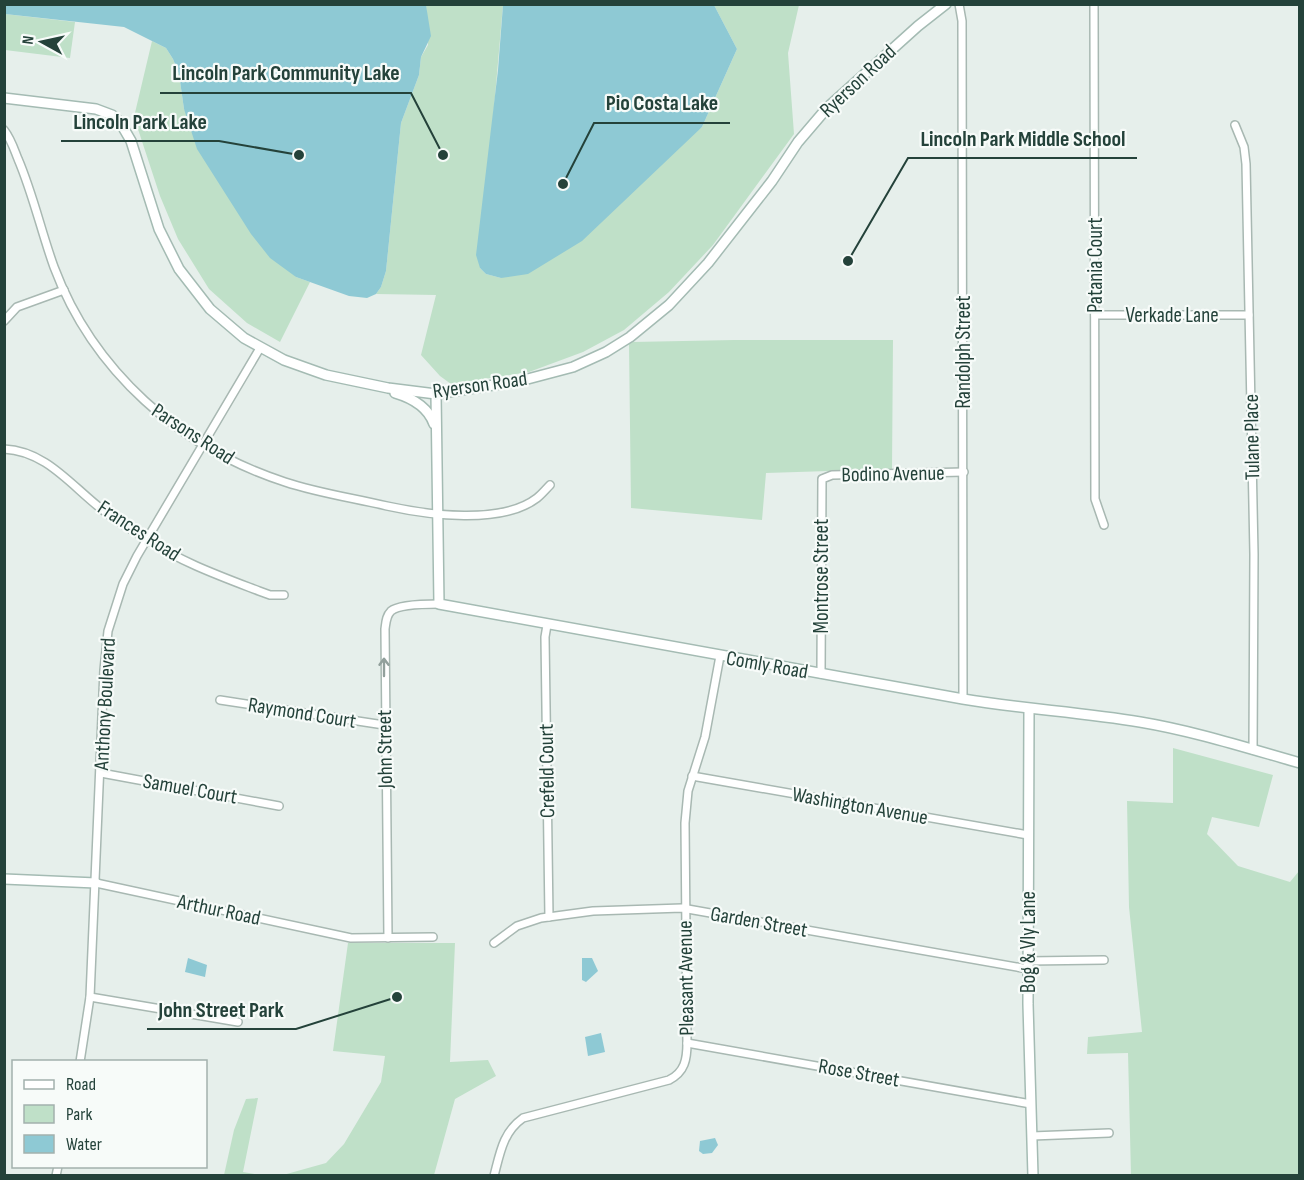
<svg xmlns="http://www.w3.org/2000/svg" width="1304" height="1180" font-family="'Sofia Sans Condensed',sans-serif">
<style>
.green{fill:#bfe0c8}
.water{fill:#8ec9d4}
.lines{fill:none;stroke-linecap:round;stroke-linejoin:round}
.street-casing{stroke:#a8b8b2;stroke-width:10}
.secondary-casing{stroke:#a4bbb3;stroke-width:12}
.street{stroke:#fff;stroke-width:7}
.secondary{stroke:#fff;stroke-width:9}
.oneway{stroke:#92a09c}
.labels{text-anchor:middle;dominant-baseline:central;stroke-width:4.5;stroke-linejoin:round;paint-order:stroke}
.street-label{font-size:21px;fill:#24423a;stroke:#f7fbf9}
.leader{fill:none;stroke:#24423a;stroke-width:2}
.callout-dot{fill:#24423a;stroke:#f7fbf9;stroke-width:2}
.callout-label{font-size:22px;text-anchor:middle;font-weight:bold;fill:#24423a;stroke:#f7fbf9;stroke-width:4.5;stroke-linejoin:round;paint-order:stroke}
</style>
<rect width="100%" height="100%" fill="#e6efeb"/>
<g class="green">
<polygon points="426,5 503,5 480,268 486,274 501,278 702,127 737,49 714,5 799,5 788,53 794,134 713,245 669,292 624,330 583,352 529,372 451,384 440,376 421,355 436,295 376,294 381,287 386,271 401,123 419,75 421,57 428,45"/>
<polygon points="5,14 75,22 70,58 5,50"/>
<polygon points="152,41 166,48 173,59 179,74 184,109 296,277 310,282 280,342 247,323 209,289 178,239 160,196 134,117"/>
<polygon points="734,340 893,340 892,469 766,473 762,520 631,508 629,344 632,342"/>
<polygon points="1173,748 1273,775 1259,827 1212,817 1207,834 1238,866 1290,882 1299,871 1299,1175 1131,1175 1128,1053 1087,1054 1088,1037 1142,1032 1129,907 1127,801 1173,803"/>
<polygon points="348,943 455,943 450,1062 488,1060 496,1076 455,1099 434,1175 283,1175 326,1163 344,1144 381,1082 385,1056 333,1051"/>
<polygon points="258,1098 243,1172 260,1175 224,1175 234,1130 246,1099"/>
</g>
<g class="water">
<polygon points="5,4 426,5 431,36 421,57 419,75 401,123 386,271 381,287 376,294 367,298 349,296 296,277 270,258 251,234 197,149 184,109 179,74 173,59 166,48 124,27 5,14"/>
<polygon points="503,5 714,5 737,49 702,127 582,241 528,274 501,278 486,274 480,268 476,255 498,70"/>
<polygon points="188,958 207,965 205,977 185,972"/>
<polygon points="582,958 592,958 598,971 586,982 582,980"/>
<polygon points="601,1033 605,1052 588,1056 585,1037"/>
<polygon points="715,1138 718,1145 712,1153 703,1154 699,1151 700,1141"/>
</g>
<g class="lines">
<defs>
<g id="street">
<polyline points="959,4 962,21 963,699"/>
<polyline points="1094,4 1095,499 1104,525"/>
<polyline points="1235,125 1244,147 1246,164 1254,554 1253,750"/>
<path d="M 4,130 C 11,139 14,149 18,159 C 33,194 41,231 54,267 C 93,371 180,448 285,482 C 318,493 353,498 387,506 C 428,515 502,525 537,498 C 542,494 546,489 550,485"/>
<polyline points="1095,315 1249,315"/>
<polyline points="4,321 17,307 64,290"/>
<path d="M 4,449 C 47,451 72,487 104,511 C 117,521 132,530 146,539 C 181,562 220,576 259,591 L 270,595 L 284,595"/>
<polyline points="547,625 545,637 549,917"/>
<polyline points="821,674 822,479 832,475 964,472"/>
<polyline points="220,700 384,725"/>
<polyline points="101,773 279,806"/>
<polyline points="692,776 1028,835"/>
<polyline points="96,883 351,938 433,937"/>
<path d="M 388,938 L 385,629 C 386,622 386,616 391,611 C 399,604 429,604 439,604"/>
<polyline points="494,943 517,926 541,918 593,911 682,908 1028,969"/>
<polyline points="1028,961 1104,960"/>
<polyline points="90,997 238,1022"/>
<polyline points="687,1043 1031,1104"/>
<polyline points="80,1062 90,997 104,670 108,631 123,584 137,556 260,348"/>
<polyline points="1032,1136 1109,1133"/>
<polyline points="56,1176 58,1166"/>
<path d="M 494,1176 C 500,1153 503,1132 523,1118 L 669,1080 C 685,1072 687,1059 687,1043 L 685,823 L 688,791 L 705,737 L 720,656"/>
</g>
<g id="secondary">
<polyline points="4,98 96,109 112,115 120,122 131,141 159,229 179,269 210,309 244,338 284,360 326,375 388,388 436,394 520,381 573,367 606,352 630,337 669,305 708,263 772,181 798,142 827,108 918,26 946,4"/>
<path d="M 395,393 C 412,398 428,407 434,424"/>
<path d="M 436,394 L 439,604 L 963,699 C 1022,709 1082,712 1140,722 C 1194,731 1247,748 1300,763"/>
<polyline points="1029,709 1028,1004 1033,1176"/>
<polyline points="4,879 96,883"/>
</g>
</defs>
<use href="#street" class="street-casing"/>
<use href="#secondary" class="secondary-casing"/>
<use href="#street" class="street"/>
<use href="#secondary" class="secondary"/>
</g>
<defs><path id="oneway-shaft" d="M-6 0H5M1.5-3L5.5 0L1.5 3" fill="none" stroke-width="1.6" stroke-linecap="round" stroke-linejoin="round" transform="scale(1.5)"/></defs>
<use class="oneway" href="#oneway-shaft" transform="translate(384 667) rotate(-90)"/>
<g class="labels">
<g class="street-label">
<text transform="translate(858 81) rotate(-43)">Ryerson Road</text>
<text transform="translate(1095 265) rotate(-90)">Patania Court</text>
<text x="1172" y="315">Verkade Lane</text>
<text transform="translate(963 352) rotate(-90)">Randolph Street</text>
<text transform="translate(480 385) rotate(-8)">Ryerson Road</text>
<text transform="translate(193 434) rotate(33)">Parsons Road</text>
<text transform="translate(1252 437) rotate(-91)">Tulane Place</text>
<text transform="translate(893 474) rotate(-1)">Bodino Avenue</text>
<text transform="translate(139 531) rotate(33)">Frances Road</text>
<text transform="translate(821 576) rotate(-90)">Montrose Street</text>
<text transform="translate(767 665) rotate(10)">Comly Road</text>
<text transform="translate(105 704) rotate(-87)">Anthony Boulevard</text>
<text transform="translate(302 713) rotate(9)">Raymond Court</text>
<text transform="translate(385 749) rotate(-91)">John Street</text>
<text transform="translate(547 771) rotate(-91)">Crefeld Court</text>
<text transform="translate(190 789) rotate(10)">Samuel Court</text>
<text transform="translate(860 806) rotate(10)">Washington Avenue</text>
<text transform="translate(219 910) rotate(12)">Arthur Road</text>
<text transform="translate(759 922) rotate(10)">Garden Street</text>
<text transform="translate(1028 942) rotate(-90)">Bog &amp; Vly Lane</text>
<text transform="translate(686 978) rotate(-91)">Pleasant Avenue</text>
<text transform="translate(859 1073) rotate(10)">Rose Street</text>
</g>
</g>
<path class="leader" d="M443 155L411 93H160M563 184L594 123H730M299 155L219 141H61M848 261L908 158H1137M397 997L296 1029H147"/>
<g class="callout-dot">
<circle cx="443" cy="155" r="6"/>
<circle cx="563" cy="184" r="6"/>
<circle cx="299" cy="155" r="6"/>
<circle cx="848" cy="261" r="6"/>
<circle cx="397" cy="997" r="6"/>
</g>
<g class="callout-label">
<text x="286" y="80">Lincoln Park Community Lake</text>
<text x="662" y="110">Pio Costa Lake</text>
<text x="140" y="129">Lincoln Park Lake</text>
<text x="1023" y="146">Lincoln Park Middle School</text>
<text x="221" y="1017">John Street Park</text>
</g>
<rect width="1304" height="1180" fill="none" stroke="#24423a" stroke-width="12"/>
<rect x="12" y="1060" width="195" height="108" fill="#f7fbf9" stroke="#a3b1ad" stroke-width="1.5"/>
<rect x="24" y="1080" width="30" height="9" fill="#ffffff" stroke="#a3b1ad" stroke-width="1.5"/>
<text x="66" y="1090" font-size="18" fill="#24423a">Road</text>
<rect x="24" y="1105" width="30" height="18" fill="#bfe0c8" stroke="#a3b1ad" stroke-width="1.5"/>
<text x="66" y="1120" font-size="18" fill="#24423a">Park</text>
<rect x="24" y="1135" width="30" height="18" fill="#8ec9d4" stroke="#a3b1ad" stroke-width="1.5"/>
<text x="66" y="1150" font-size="18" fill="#24423a">Water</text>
<g transform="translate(42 42) rotate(278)" stroke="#f7fbf9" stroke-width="4.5" paint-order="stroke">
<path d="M0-4.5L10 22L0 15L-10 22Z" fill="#24423a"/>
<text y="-9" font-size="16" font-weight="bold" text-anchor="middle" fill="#24423a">N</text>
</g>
</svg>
